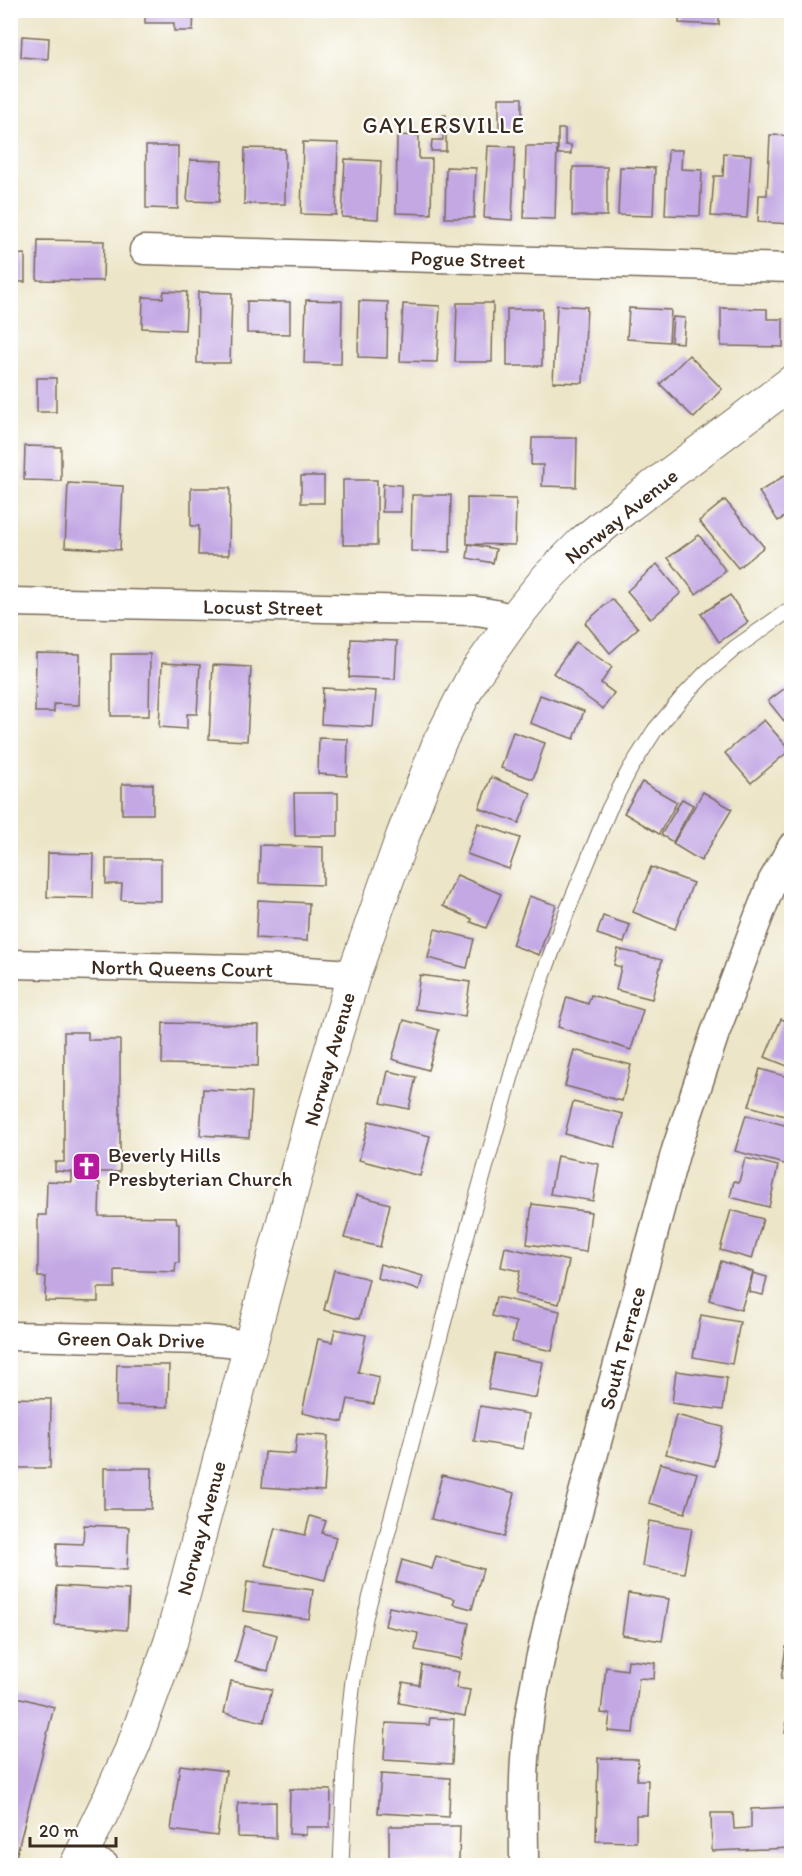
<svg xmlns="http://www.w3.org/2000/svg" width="802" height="1876" font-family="Itim,sans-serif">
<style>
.building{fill:#c3a8e4}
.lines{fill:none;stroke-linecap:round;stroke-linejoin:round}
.service-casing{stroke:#796b59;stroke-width:17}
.minor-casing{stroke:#796b59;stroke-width:31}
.tertiary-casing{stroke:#796b59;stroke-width:35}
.service{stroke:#fff;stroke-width:15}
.minor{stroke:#fff;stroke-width:28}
.tertiary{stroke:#fff;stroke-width:33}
.labels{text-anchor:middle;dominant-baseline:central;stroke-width:4.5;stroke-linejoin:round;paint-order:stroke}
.street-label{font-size:21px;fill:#3b2a1e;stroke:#fff}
.poi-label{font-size:21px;fill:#3b2a1e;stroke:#fff;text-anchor:start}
.neighbourhood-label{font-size:22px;letter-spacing:1.5px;fill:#3b2a1e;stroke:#fff}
</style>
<rect width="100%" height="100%" fill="#fff"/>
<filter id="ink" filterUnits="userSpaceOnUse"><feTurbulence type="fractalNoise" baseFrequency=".0167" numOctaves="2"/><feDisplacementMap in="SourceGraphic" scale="12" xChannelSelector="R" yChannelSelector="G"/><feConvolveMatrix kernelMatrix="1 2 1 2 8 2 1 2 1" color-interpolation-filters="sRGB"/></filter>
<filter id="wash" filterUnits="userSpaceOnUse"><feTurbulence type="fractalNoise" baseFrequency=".008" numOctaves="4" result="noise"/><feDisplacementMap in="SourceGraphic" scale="24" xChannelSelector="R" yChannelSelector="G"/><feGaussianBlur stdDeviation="1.35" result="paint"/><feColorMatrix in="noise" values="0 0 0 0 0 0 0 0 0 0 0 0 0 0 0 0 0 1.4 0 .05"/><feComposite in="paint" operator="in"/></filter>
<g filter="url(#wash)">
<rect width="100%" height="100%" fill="#ece5c7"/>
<g id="blocks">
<g class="building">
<polygon points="145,10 194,10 193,31 174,31 174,23 145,23"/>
<polygon points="680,10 719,10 719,25 679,23"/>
<polygon points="22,36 49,38 48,59 21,57"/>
<rect x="499" y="98" width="23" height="30"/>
<polygon points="443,115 446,115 446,151 431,151 432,140 443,140"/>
<polygon points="558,129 565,129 565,145 571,145 571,154 558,154"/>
<polygon points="397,135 419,136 419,159 432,159 431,214 396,213"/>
<polygon points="770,135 792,136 792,224 758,222 759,195 767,195"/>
<polygon points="303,142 338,143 336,215 301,214"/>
<polygon points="146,146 178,146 178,209 146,208"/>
<polygon points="488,146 515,147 512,220 484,218"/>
<polygon points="526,146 557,146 555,219 524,218"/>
<polygon points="245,148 285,149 285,204 244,204"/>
<polygon points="668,150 682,150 681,169 702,170 700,216 665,215"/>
<polygon points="724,153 751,155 747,218 711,216 714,176 723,176"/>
<polygon points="345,159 381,161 378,219 342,217"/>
<polygon points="190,160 222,161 219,202 187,201"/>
<polygon points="446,167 476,168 474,218 445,218"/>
<polygon points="573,167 607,167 607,216 572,216"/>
<polygon points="620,167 655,168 653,216 618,215"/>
<polygon points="38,240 104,241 103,281 37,280"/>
<polygon points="25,254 25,282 10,282 10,255"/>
<polygon points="164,291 187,292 185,330 142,328 143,297 163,298"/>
<polygon points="198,292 232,293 230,363 197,363"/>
<polygon points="306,300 342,301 341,364 304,363"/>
<polygon points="247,301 290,302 290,334 247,333"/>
<polygon points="359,301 388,302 387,358 358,357"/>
<polygon points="457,303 493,303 492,362 455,362"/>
<polygon points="403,304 440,306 437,362 400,361"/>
<polygon points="557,305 587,307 583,383 553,382"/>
<polygon points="629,308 671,310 669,342 627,339"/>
<polygon points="721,308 767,309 767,319 783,319 783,347 721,346"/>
<rect x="507" y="309" width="35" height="57"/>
<polygon points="673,317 685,318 683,343 671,342"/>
<polygon points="689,355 722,389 694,418 660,384"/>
<rect x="37" y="378" width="19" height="34"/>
<polygon points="532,438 577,438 576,487 542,486 543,465 531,465"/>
<polygon points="25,446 61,447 61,481 24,480"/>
<polygon points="790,472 792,475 792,513 778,521 759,492"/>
<rect x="301" y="476" width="23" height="27"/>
<rect x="343" y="480" width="34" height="65"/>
<polygon points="68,483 123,486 120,550 65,547"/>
<polygon points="383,484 401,485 401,512 382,512"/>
<polygon points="191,488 230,488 229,555 198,555 199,526 191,526"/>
<polygon points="412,495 451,495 450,552 411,551"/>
<polygon points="467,498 516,499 515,545 467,544"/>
<polygon points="725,500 764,547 738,568 699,521"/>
<polygon points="699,535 726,571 696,594 668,558"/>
<polygon points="469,544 496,549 493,563 467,558"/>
<polygon points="657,564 681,593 651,619 627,591"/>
<polygon points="730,595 748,622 719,642 701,614"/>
<polygon points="612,599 638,628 610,653 585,623"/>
<polygon points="351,639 397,641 395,679 349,677"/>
<polygon points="576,642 612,667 601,683 614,693 603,709 553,673"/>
<polygon points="36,653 80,654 79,705 54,704 54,712 35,712"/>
<polygon points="111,654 150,654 149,716 111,716"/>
<polygon points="162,663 200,665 197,714 187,714 187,729 159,727"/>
<polygon points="213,665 251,667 247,741 209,739"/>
<polygon points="792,683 792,716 784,721 768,701"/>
<polygon points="323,688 376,691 373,727 321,724"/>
<polygon points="540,695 584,711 574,739 530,723"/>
<polygon points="764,720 790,750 751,783 725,753"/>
<polygon points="513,732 545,743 533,779 501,768"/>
<polygon points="319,738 348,739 347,776 318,774"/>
<polygon points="491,777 531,793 519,823 479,808"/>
<polygon points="642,782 677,802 659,834 624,813"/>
<rect x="122" y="784" width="31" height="30"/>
<polygon points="703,792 732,809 701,861 673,844"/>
<polygon points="294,793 338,793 338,836 295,836"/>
<polygon points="682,799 693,805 673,842 661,835"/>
<polygon points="478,823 520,838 509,869 467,854"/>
<polygon points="260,845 323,847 323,885 259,883"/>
<polygon points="48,853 94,854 93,898 47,897"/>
<polygon points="106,859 161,859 161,901 121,900 122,884 106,884"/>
<polygon points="651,867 693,883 675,929 633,912"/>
<polygon points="457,875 501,894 486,928 471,922 472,919 443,906"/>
<polygon points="529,896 556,905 539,955 512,945"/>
<polygon points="258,900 309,903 307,941 256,938"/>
<polygon points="603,916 630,925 624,943 597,934"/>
<polygon points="435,929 474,939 467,968 428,958"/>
<polygon points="618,949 662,960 652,999 616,990 621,967 614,965"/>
<polygon points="420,975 470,982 465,1016 415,1009"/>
<polygon points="591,995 643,1010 631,1050 558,1027 567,997 588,1004"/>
<polygon points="781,1019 792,1023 792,1068 765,1057"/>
<polygon points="404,1020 439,1030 428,1070 392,1059"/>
<polygon points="163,1023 259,1025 258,1066 162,1064"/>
<polygon points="64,1032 88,1032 88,1040 120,1040 120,1172 96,1172 96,1182 100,1183 99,1216 176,1217 177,1224 179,1224 179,1263 176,1263 175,1272 115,1270 115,1288 98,1288 98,1302 45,1301 46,1277 38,1277 38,1215 46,1215 47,1181 72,1182 72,1172 55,1171 55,1162 64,1162"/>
<polygon points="574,1050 631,1065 622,1101 565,1086"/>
<polygon points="760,1069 792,1078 792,1118 749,1106"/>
<polygon points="388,1071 416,1077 409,1109 381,1103"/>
<polygon points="203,1089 252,1092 249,1138 200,1135"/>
<polygon points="573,1102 623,1114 615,1147 565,1134"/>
<polygon points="746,1115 792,1127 792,1166 735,1151"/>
<polygon points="369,1121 430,1136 420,1176 359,1160"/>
<polygon points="557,1156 599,1164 593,1201 550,1194"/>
<polygon points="745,1158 778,1166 769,1207 730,1197 734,1181 739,1182"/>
<polygon points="357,1195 390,1204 380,1247 344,1238"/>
<polygon points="532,1204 591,1212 586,1252 527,1244"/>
<polygon points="731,1210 763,1219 752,1259 720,1250"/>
<polygon points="505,1247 569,1261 559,1304 515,1294 520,1271 501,1267"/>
<polygon points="721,1261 753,1272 741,1310 709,1300"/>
<polygon points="380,1264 423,1276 419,1290 377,1278"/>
<polygon points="334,1270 369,1279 359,1319 324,1310"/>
<polygon points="753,1273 767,1277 763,1295 749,1292"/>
<polygon points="496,1297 560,1311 552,1351 512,1342 516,1322 492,1316"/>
<polygon points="701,1315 740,1322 732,1364 693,1357"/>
<polygon points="335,1329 366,1335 358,1372 379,1377 374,1404 348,1399 343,1422 302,1413 318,1339 332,1342"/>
<polygon points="495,1353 543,1362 536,1398 488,1389"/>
<polygon points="117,1365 169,1365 168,1407 116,1406"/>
<polygon points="676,1371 727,1378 723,1410 672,1403"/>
<polygon points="10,1398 51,1399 50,1468 10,1468"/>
<polygon points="480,1406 529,1414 523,1449 474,1441"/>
<polygon points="676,1415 723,1427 714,1466 666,1454"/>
<polygon points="297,1434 328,1436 324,1491 262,1487 265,1452 295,1454"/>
<polygon points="660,1463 697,1473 685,1513 649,1503"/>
<polygon points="104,1468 152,1468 151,1509 104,1509"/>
<polygon points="442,1475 515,1493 504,1537 431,1519"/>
<polygon points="310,1516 326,1521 322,1533 336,1537 325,1580 265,1565 275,1528 305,1535"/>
<polygon points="649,1521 692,1528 684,1573 642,1566"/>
<polygon points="84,1525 129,1527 127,1570 56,1567 57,1543 83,1544"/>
<polygon points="436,1556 483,1569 472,1609 453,1604 455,1599 396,1582 402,1560 432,1569"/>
<polygon points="247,1582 313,1590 309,1619 243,1611"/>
<polygon points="57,1586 129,1590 127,1630 55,1625"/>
<polygon points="628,1593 669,1599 662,1641 622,1635"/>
<polygon points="389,1607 469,1623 462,1659 415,1650 418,1633 385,1626"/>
<polygon points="245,1626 277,1635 268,1671 235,1662"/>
<polygon points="786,1647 792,1648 792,1680 781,1679"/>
<polygon points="628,1660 655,1663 654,1679 639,1678 633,1733 608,1731 610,1714 601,1713 606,1667 627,1670"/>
<polygon points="422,1665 459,1672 456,1688 470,1690 465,1716 399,1703 403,1682 419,1685"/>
<polygon points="231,1681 272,1689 264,1722 224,1713"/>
<polygon points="10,1695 54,1707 16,1857 10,1855"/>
<polygon points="790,1701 792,1701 792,1734 785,1733"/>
<polygon points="430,1718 454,1719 452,1764 384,1760 386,1723 429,1725"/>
<polygon points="598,1758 638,1759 637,1780 648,1780 647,1815 636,1815 636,1842 596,1841"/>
<polygon points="180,1765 226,1771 217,1836 171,1830"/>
<polygon points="381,1774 450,1778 449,1817 378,1813"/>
<polygon points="290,1789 331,1790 330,1827 306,1827 306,1835 289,1834"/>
<polygon points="276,1802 276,1838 238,1837 238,1803"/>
<polygon points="792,1807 792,1848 712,1851 711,1813 733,1813 734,1829 751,1828 751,1809"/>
<polygon points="389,1826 460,1826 459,1861 389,1861"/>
</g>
</g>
</g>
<g filter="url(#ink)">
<use href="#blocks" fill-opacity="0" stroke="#796b59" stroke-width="1.5"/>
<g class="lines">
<defs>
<polyline id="service" points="341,1866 346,1745 353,1680 365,1618 473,1211 521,1041 544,973 566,914 609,809 630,769 655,730 682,698 706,673 735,648 792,608"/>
<g id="minor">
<polyline points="144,250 792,268"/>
<polyline points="10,602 477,611 495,614 514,619"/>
<polyline points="10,964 292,970 336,973 353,977"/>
<polyline points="10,1336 206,1340 228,1342 250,1346"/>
<polyline points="81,1856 105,1866"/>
<path d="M 524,1866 C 524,1822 522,1779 527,1736 C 532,1692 542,1650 552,1608 L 676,1150 L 715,1033 L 755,926 L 772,882 L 792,847"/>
</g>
<polyline id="tertiary" points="76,1866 108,1801 134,1744 171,1641 315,1104 353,977 403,835 439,743 473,677 514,619 548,577 583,542 629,505 792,382"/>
</defs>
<use href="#service" class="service-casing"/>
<use href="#minor" class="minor-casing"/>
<use href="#tertiary" class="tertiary-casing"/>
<use href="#service" class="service"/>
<use href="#minor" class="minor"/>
<use href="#tertiary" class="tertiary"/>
</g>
</g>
<defs>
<symbol id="church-square" viewBox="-11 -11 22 22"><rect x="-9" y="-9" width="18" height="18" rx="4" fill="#b5179e" stroke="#fff"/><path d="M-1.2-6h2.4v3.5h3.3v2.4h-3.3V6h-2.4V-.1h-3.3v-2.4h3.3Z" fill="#fff"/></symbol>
</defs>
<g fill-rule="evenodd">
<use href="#church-square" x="70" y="1150" width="33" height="33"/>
</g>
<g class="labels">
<g class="street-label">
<text transform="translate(468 259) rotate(2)">Pogue Street</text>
<text transform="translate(621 516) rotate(-39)">Norway Avenue</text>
<text transform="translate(263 607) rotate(1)">Locust Street</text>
<text transform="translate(182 968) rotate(1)">North Queens Court</text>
<text transform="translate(329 1059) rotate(-74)">Norway Avenue</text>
<text transform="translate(131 1339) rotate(1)">Green Oak Drive</text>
<text transform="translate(622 1348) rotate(-75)">South Terrace</text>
<text transform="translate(201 1528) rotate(-75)">Norway Avenue</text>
</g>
<g class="poi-label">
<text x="108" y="1154">Beverly Hills<tspan x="108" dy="24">Presbyterian Church</tspan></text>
</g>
<g class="neighbourhood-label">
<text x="444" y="125">GAYLERSVILLE</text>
</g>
</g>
<rect width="802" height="1876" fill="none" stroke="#fff" stroke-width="36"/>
<path d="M30 1837v9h86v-9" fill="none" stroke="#3b2a1e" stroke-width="3"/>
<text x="39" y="1837" font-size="18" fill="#3b2a1e" stroke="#ffffff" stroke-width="4.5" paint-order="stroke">20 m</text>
</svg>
